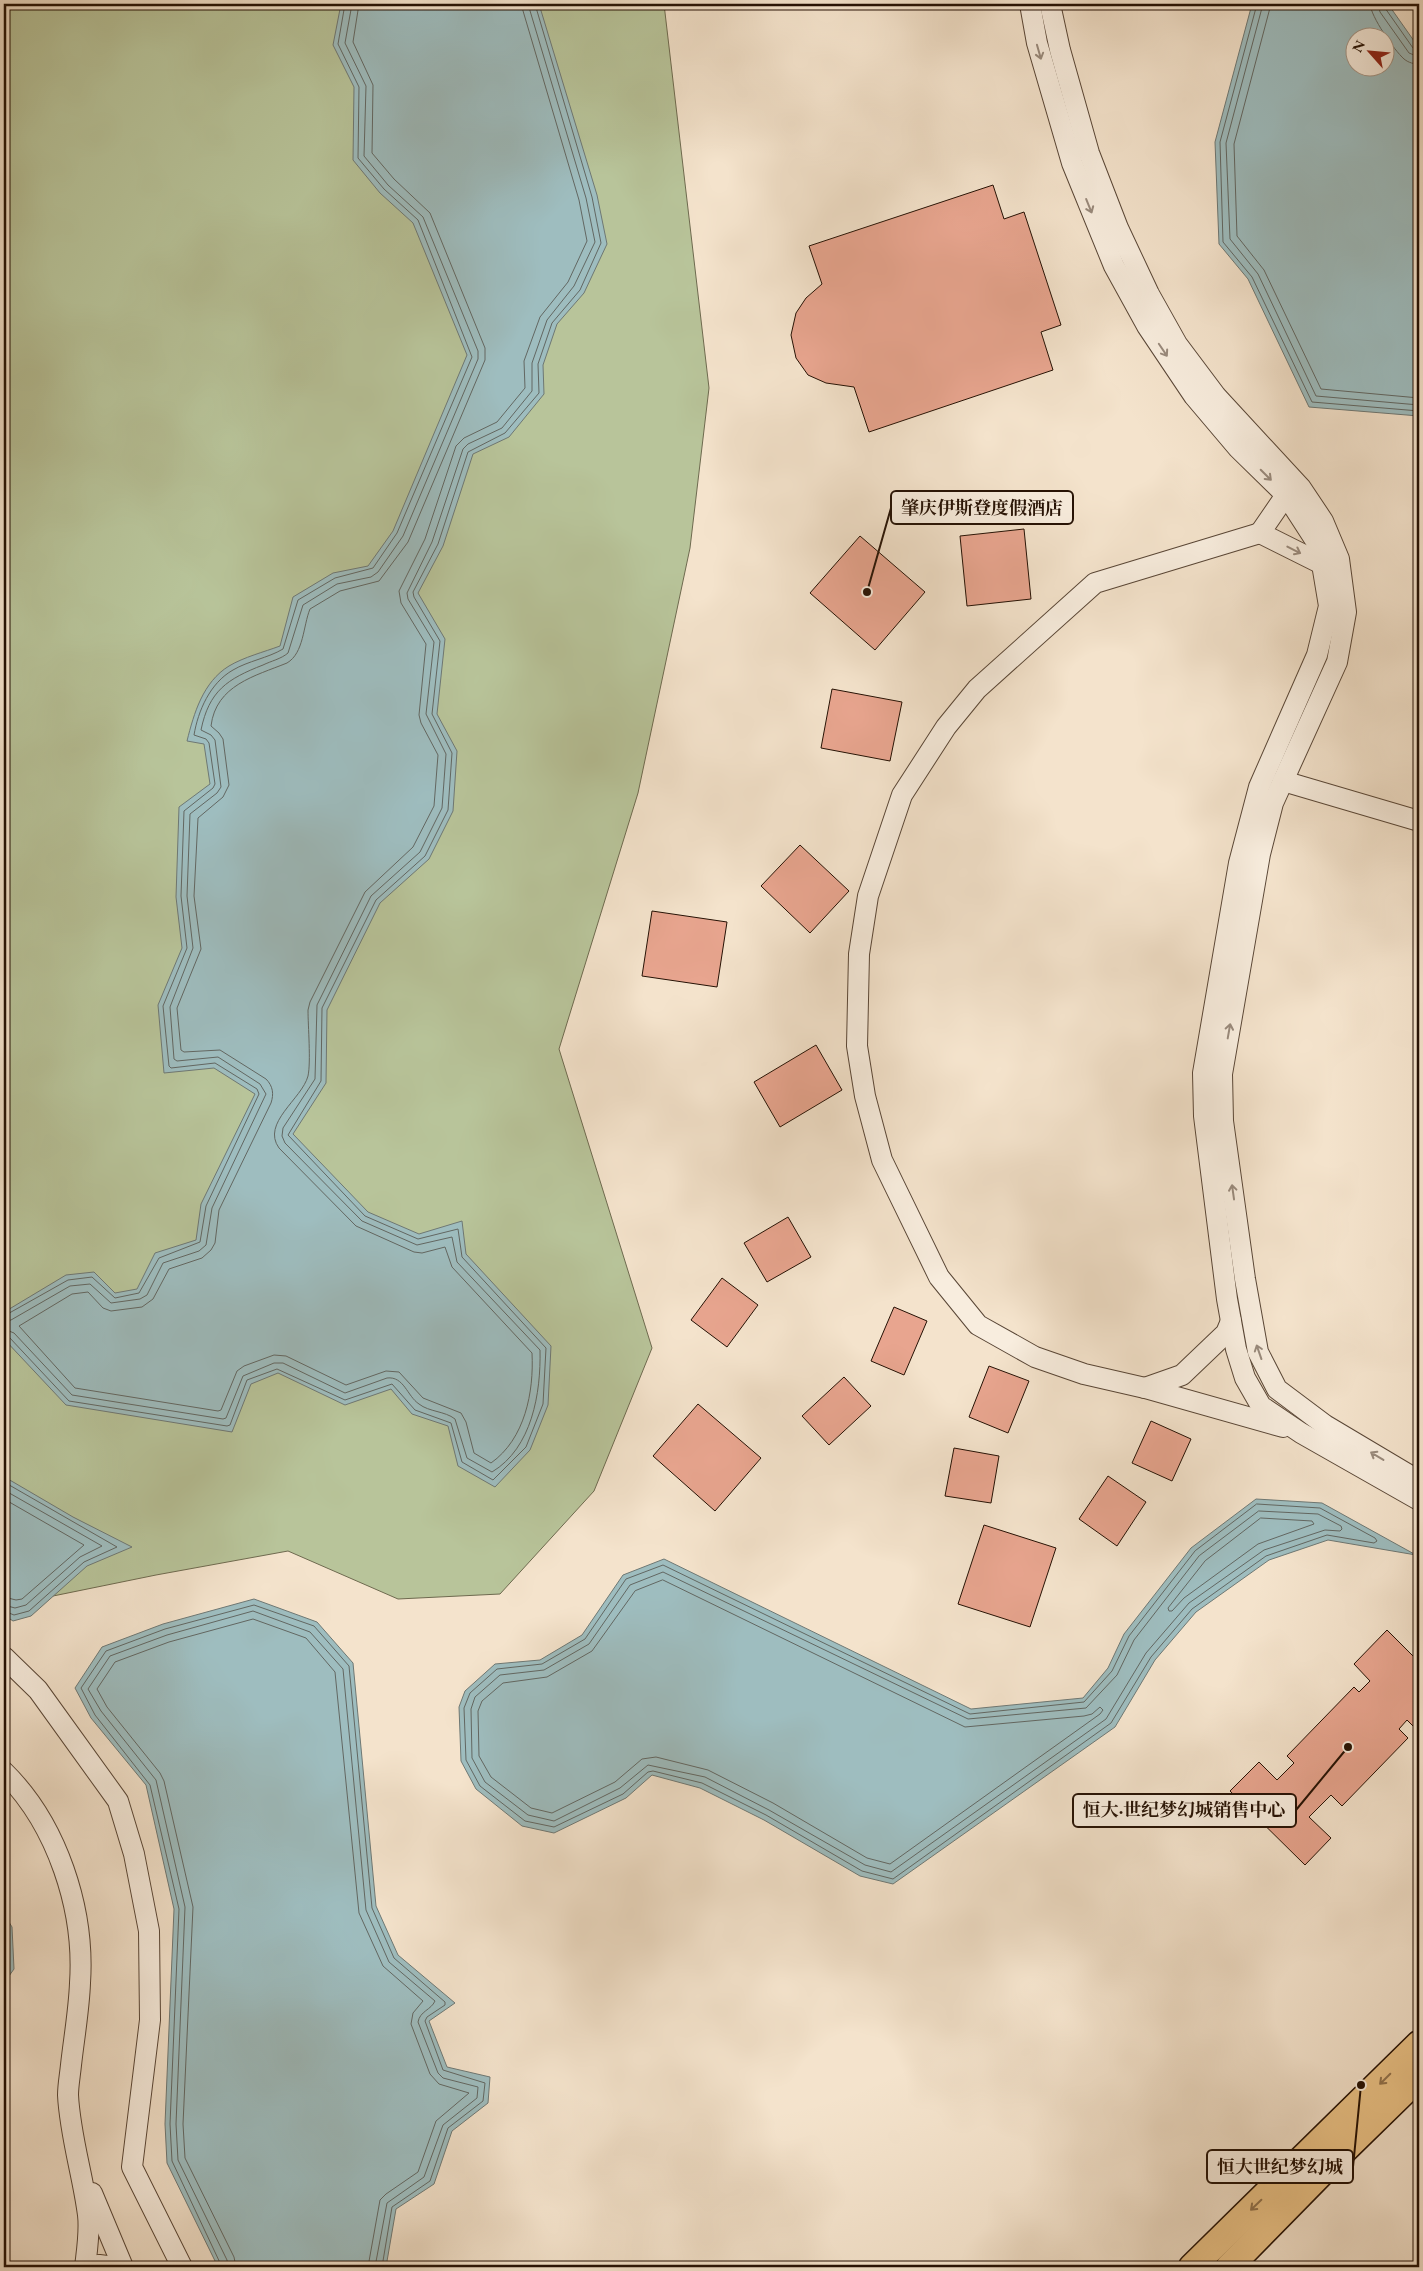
<svg xmlns="http://www.w3.org/2000/svg" width="1423" height="2271" font-family="'EB Garamond','Noto Serif SC',serif">
<style>
.green{fill:#b8c49a;stroke:#6e6a4f}
.water{fill:#9ebdbf;stroke:#6e7874;fill-rule:evenodd}
.lines{fill:none;stroke-linecap:round;stroke-linejoin:round}
.shore{stroke:#626762;stroke-width:1}
.building{fill:#e8a58f;stroke:#251104}
.minor-casing{stroke:#594636;stroke-width:22}
.major-casing{stroke:#251104;stroke-width:29}
.minor{stroke:#f8edde;stroke-width:20}
.major{stroke:#eac286;stroke-width:26}
.oneway{stroke:#998a7c}
.oneway2{stroke:#91724c}
.leader{fill:none;stroke:#251104;stroke-width:2}
.callout-dot{fill:#251104;stroke:#f8edde;stroke-width:2}
.callout{fill:#f8edde;stroke:#251104;stroke-width:2}
.callout-label{font-size:18px;text-anchor:middle;font-weight:bold;fill:#251104}
</style>
<rect width="100%" height="100%" fill="#f4e3cc"/>
<filter id="stains"><feTurbulence type="fractalNoise" baseFrequency=".004" numOctaves="4"/><feColorMatrix values="0 0 0 0 .2 0 0 0 0 .09 0 0 0 0 .02 0 0 0 .5 -.17"/></filter>
<radialGradient id="worn" r=".72"><stop offset=".6" stop-color="#630" stop-opacity="0"/><stop offset="1" stop-color="#630" stop-opacity=".3"/></radialGradient>
<polygon class="green" points="4,4 664,4 709,388 690,548 638,793 559,1049 652,1348 594,1491 500,1594 398,1599 288,1551 156,1575 4,1606"/>
<g class="water">
<path d="M 341,4 L 539,4 L 597,195 L 607,244 L 584,293 L 557,324 L 543,365 L 544,394 L 509,437 L 473,454 L 443,546 L 418,593 L 445,639 L 437,714 L 457,751 L 453,811 L 429,859 L 380,903 L 327,1010 L 326,1083 L 293,1134 L 368,1212 L 419,1234 L 462,1221 L 466,1254 L 551,1346 L 548,1405 L 530,1450 L 495,1487 L 458,1466 L 448,1426 L 412,1414 L 391,1389 L 345,1405 L 278,1373 L 251,1384 L 232,1432 L 66,1405 L 4,1339 L 6,1311 L 66,1275 L 94,1272 L 115,1293 L 137,1289 L 155,1253 L 196,1240 L 201,1204 L 255,1094 L 214,1068 L 164,1073 L 158,1005 L 182,948 L 176,897 L 179,807 L 210,784 L 204,744 L 187,741 C 194,713 203,682 229,666 C 244,657 264,652 280,646 L 293,597 L 333,573 L 368,566 L 393,531 L 467,355 L 413,223 L 380,193 L 353,160 L 354,87 L 333,45 Z"/>
<path d="M 1252,4 L 1388,4 L 1419,48 L 1419,416 L 1309,407 L 1248,279 L 1219,244 L 1215,142 ZM 1356,38 L 1386,38 L 1386,68 L 1356,68 Z"/>
<polygon points="4,1474 8,1479 73,1517 132,1547 87,1566 31,1616 13,1621 4,1615"/>
<polygon points="1256,1499 1322,1503 1416,1555 1328,1540 1269,1560 1196,1612 1155,1660 1115,1727 893,1884 860,1876 764,1820 700,1788 652,1775 626,1798 554,1833 522,1826 476,1789 461,1761 459,1707 465,1691 495,1664 540,1660 582,1635 623,1575 664,1559 971,1709 1083,1698 1108,1668 1124,1634 1191,1548"/>
<polygon points="254,1599 317,1622 353,1663 376,1906 398,1955 455,2003 429,2021 447,2067 490,2077 488,2103 452,2131 434,2184 396,2209 386,2267 218,2267 167,2163 165,2124 174,1909 146,1785 91,1718 75,1688 102,1647 163,1624"/>
<polygon points="4,1914 12,1927 14,1969 4,1983"/>
</g>
<g class="lines">
<g class="shore">
<path d="M 359,4 L 353,42 L 373,85 L 372,153 L 394,179 L 430,213 L 485,348 L 485,360 L 408,542 L 379,581 L 340,591 L 310,609 C 303,626 304,653 287,663 C 255,676 216,685 211,726 L 219,733 L 223,739 L 229,785 L 223,797 L 198,818 L 194,896 L 201,949 L 177,1008 L 181,1050 L 184,1052 L 220,1050 L 266,1079 C 273,1086 274,1094 271,1103 L 219,1210 L 215,1243 L 211,1250 L 202,1258 L 169,1269 L 153,1299 L 142,1307 L 111,1311 L 103,1308 L 88,1292 L 72,1294 L 19,1326 L 75,1388 L 218,1411 L 221,1410 L 237,1371 L 244,1366 L 274,1355 L 286,1356 L 346,1385 L 386,1371 L 399,1372 L 423,1398 L 461,1413 L 466,1422 L 474,1453 L 491,1463 C 525,1439 534,1392 532,1353 L 452,1267 L 445,1247 L 422,1253 L 414,1252 L 356,1226 L 279,1148 C 261,1123 302,1099 308,1076 C 311,1062 308,1026 308,1010 L 310,1002 L 365,892 L 413,847 L 434,806 L 438,755 L 421,723 L 419,715 L 426,644 L 401,603 L 399,591 L 425,539 L 456,446 L 464,438 L 497,422 L 525,388 L 524,361 L 540,317 L 568,282 L 587,241 L 579,200 L 521,4"/>
<polyline points="1257,4 1220,142 1223,242 1252,277 1312,402 1419,411"/>
<polyline points="1263,4 1226,143 1230,239 1258,274 1316,396 1419,405"/>
<polyline points="1271,4 1234,144 1237,236 1264,270 1321,389 1419,398"/>
<path d="M 1370,4 C 1371,17 1394,50 1404,59 C 1409,63 1414,64 1419,64"/>
<polyline points="1378,4 1380,12 1409,53 1419,57"/>
<polyline points="1384,4 1385,8 1413,48 1419,51"/>
<path d="M 4,1316 L 68,1280 L 92,1277 L 115,1298 L 139,1293 L 159,1258 L 200,1242 L 206,1206 L 259,1094 L 257,1089 L 215,1063 L 171,1068 L 169,1066 L 163,1006 L 187,948 L 181,896 L 184,811 L 213,788 L 215,784 L 209,743 L 206,739 L 194,735 C 198,711 210,683 233,670 C 248,661 268,658 283,649 L 298,600 L 335,578 L 373,568 L 397,533 L 472,357 L 418,220 L 384,189 L 358,158 L 359,87 L 338,44 L 345,4"/>
<path d="M 4,1322 L 11,1320 L 70,1286 L 90,1284 L 111,1303 L 140,1299 L 147,1295 L 163,1263 L 199,1251 L 206,1245 L 212,1208 L 266,1094 L 260,1084 L 218,1057 L 177,1061 L 174,1059 L 170,1007 L 193,948 L 187,896 L 190,814 L 217,793 L 221,787 L 215,740 L 211,735 L 201,730 C 209,691 227,679 263,665 C 271,661 281,659 288,653 L 303,605 L 337,584 L 371,577 L 378,572 L 403,536 L 478,359 L 478,351 L 423,217 L 388,185 L 364,156 L 366,86 L 345,43 L 352,4"/>
<path d="M 4,1329 L 14,1333 L 72,1395 L 223,1419 L 226,1418 L 243,1376 L 274,1363 L 283,1363 L 345,1393 L 387,1378 C 404,1376 407,1396 419,1404 C 429,1412 445,1411 455,1419 L 467,1458 L 492,1472 C 532,1448 541,1393 540,1350 L 457,1262 L 452,1237 L 417,1245 L 362,1221 L 285,1143 L 282,1136 L 283,1128 L 315,1079 L 317,1005 L 371,896 L 420,852 L 442,808 L 446,754 L 426,714 L 434,642 L 408,599 L 407,593 L 432,542 L 463,449 L 468,444 L 502,428 L 532,391 L 532,363 L 547,320 L 574,286 L 595,242 L 586,198 L 528,4"/>
<polyline points="4,1336 9,1337 69,1401 227,1426 230,1425 247,1380 277,1369 345,1400 392,1384 415,1410 451,1423 462,1462 493,1480 526,1447 543,1404 546,1348 462,1257 458,1229 418,1239 365,1216 288,1135 321,1081 322,1008 376,900 425,856 448,810 452,753 432,714 440,641 414,597 413,592 438,544 468,452 505,433 539,393 538,364 552,323 580,290 601,243 592,197 535,4"/>
<polyline points="4,1482 117,1547 84,1562 29,1611 14,1615 4,1611"/>
<polyline points="4,1490 102,1546 80,1557 26,1605 15,1608 4,1605"/>
<polyline points="4,1499 84,1545 22,1599 16,1600 4,1597"/>
<polygon points="1257,1504 1320,1508 1375,1538 1377,1541 1374,1543 1327,1535 1266,1556 1192,1609 1151,1657 1111,1723 893,1879 862,1871 766,1815 702,1783 653,1771 648,1772 623,1794 554,1827 525,1821 480,1786 466,1760 464,1708 470,1693 497,1669 542,1664 585,1639 626,1579 663,1565 970,1714 1084,1702 1112,1671 1129,1636 1195,1551"/>
<polygon points="1259,1511 1318,1514 1341,1526 1342,1529 1340,1531 1325,1530 1264,1550 1189,1603 1146,1653 1106,1719 891,1872 865,1865 769,1810 705,1777 648,1765 620,1788 554,1821 528,1815 485,1782 472,1758 471,1709 475,1697 500,1675 544,1670 589,1644 630,1585 663,1572 968,1719 1086,1708 1117,1675 1134,1640 1199,1556"/>
<polygon points="1261,1518 1312,1521 1314,1524 1258,1544 1184,1598 1172,1611 1169,1611 1168,1608 1205,1561"/>
<polygon points="663,1580 965,1727 1084,1716 1092,1714 1100,1707 1103,1710 1100,1714 890,1864 867,1858 773,1803 708,1770 656,1757 642,1759 615,1782 552,1813 531,1808 491,1777 479,1756 478,1711 482,1701 503,1683 547,1677 592,1651 635,1591"/>
<polyline points="4,1924 7,1929 9,1967 4,1975"/>
<polyline points="222,2267 172,2161 170,2124 179,1909 150,1785 95,1715 81,1688 106,1651 165,1629 254,1605 314,1626 349,1666 372,1908 394,1958 445,2002 445,2005 427,2017 425,2021 443,2070 485,2083 483,2101 448,2128 430,2181 392,2207 382,2267"/>
<path d="M 228,2267 L 227,2260 L 178,2160 L 176,2124 L 185,1907 L 156,1780 L 101,1711 L 88,1689 L 110,1656 L 167,1635 L 253,1611 L 310,1632 L 343,1669 L 366,1910 L 389,1962 L 435,2001 C 431,2010 420,2011 418,2022 L 438,2073 L 443,2078 L 478,2087 L 477,2098 L 443,2125 L 424,2177 L 387,2203 L 375,2267"/>
<polyline points="236,2267 234,2257 185,2158 183,2124 193,1907 164,1781 160,1773 107,1707 97,1689 115,1662 169,1642 253,1619 306,1638 335,1672 359,1913 383,1966 423,2001 413,2013 411,2024 430,2074 439,2084 469,2093 436,2121 418,2172 386,2194 380,2200 368,2267"/>
</g>
</g>
<g class="building">
<polygon points="993,185 1004,219 1024,212 1061,325 1041,332 1053,370 869,432 854,387 826,383 808,375 796,358 791,335 796,313 806,298 822,284 809,246"/>
<polygon points="1024,529 1031,599 967,606 960,536"/>
<polygon points="860,536 925,592 875,650 810,593"/>
<polygon points="832,689 902,702 890,761 821,748"/>
<polygon points="800,845 849,891 810,933 761,886"/>
<polygon points="652,911 727,922 717,987 642,976"/>
<polygon points="816,1045 842,1090 780,1127 754,1082"/>
<polygon points="788,1217 811,1257 767,1282 744,1243"/>
<polygon points="722,1278 758,1305 727,1347 691,1320"/>
<polygon points="894,1307 927,1321 904,1375 871,1361"/>
<polygon points="989,1366 1029,1381 1008,1433 969,1417"/>
<polygon points="844,1377 871,1406 829,1445 802,1416"/>
<polygon points="698,1404 761,1458 715,1511 653,1456"/>
<polygon points="1151,1421 1191,1439 1172,1481 1132,1463"/>
<polygon points="954,1448 999,1456 991,1503 945,1496"/>
<polygon points="1108,1476 1146,1502 1117,1546 1079,1519"/>
<polygon points="984,1525 1056,1548 1030,1627 958,1604"/>
<polygon points="1387,1630 1419,1662 1419,1732 1407,1720 1399,1729 1408,1738 1342,1806 1331,1795 1309,1817 1331,1838 1305,1865 1230,1791 1259,1762 1277,1780 1294,1763 1287,1756 1354,1687 1359,1692 1370,1681 1354,1664"/>
</g>
<g class="lines">
<defs>
<g id="minor">
<polyline points="1030,4 1037,43 1072,163 1114,266 1147,326 1194,396 1238,448 1286,495 1319,546 1329,606 1317,655 1259,787 1239,863 1203,1073 1204,1116 1227,1299 1236,1349 1245,1378 1261,1406 1301,1433 1419,1500"/>
<polyline points="1050,4 1060,50 1089,153 1118,228 1149,294 1177,344 1216,396 1301,488 1323,521 1339,559 1346,612 1337,662 1273,803 1260,854 1222,1074 1223,1121 1245,1279 1258,1352 1277,1389 1325,1425 1419,1481"/>
<polyline points="1286,495 1260,533 1322,564"/>
<polyline points="1260,533 1095,583 977,689 946,727 902,795 868,896 859,954 857,1046 865,1096 882,1160 939,1277 978,1325 1035,1357 1084,1374 1145,1388 1283,1427"/>
<polyline points="1283,781 1419,821"/>
<polyline points="1145,1388 1182,1375 1226,1333 1231,1321"/>
<polyline points="4,1657 38,1690 118,1801 134,1854 149,1931 150,2020 132,2167 182,2267"/>
<path d="M 4,1772 C 57,1824 85,1909 80,1983 C 79,2010 74,2038 71,2065 C 70,2075 68,2086 68,2095 C 70,2136 83,2175 88,2215 C 90,2232 87,2250 85,2267"/>
<polyline points="92,2193 123,2267"/>
<polyline points="86,2267 99,2265 115,2267"/>
</g>
<g id="major">
<polyline points="1192,2267 1419,2044"/>
<polyline points="1229,2267 1338,2156 1419,2077"/>
</g>
</defs>
<use href="#minor" class="minor-casing"/>
<use href="#major" class="major-casing"/>
<use href="#minor" class="minor"/>
<use href="#major" class="major"/>
</g>
<defs><path id="oneway-shaft" d="M-6 0H5M1.5-3L5.5 0L1.5 3" fill="none" stroke-width="1.6" stroke-linecap="round" stroke-linejoin="round" transform="scale(1.25)"/></defs>
<g class="oneway">
<use href="#oneway-shaft" transform="translate(1039 52) rotate(74)"/>
<use href="#oneway-shaft" transform="translate(1089 206) rotate(68)"/>
<use href="#oneway-shaft" transform="translate(1163 350) rotate(56)"/>
<use href="#oneway-shaft" transform="translate(1266 475) rotate(45)"/>
<use href="#oneway-shaft" transform="translate(1294 550) rotate(27)"/>
<use href="#oneway-shaft" transform="translate(1229 1031) rotate(-80)"/>
<use href="#oneway-shaft" transform="translate(1233 1192) rotate(-98)"/>
<use href="#oneway-shaft" transform="translate(1259 1352) rotate(-109)"/>
<use href="#oneway-shaft" transform="translate(1377 1456) rotate(-149)"/>
</g>
<g class="oneway2">
<use href="#oneway-shaft" transform="translate(1385 2079) rotate(135)"/>
<use href="#oneway-shaft" transform="translate(1256 2205) rotate(136)"/>
</g>
<path class="leader" d="M867 592L891 508M1348 1747L1296 1810M1361 2085L1353 2167"/>
<g class="callout-dot">
<circle cx="867" cy="592" r="5"/>
<circle cx="1348" cy="1747" r="5"/>
<circle cx="1361" cy="2085" r="5"/>
</g>
<g class="callout">
<rect x="891" y="491" width="182" height="33" rx="5"/>
<rect x="1073" y="1794" width="223" height="33" rx="5"/>
<rect x="1207" y="2150" width="146" height="33" rx="5"/>
</g>
<g class="callout-label">
<text x="982" y="514">肇庆伊斯登度假酒店</text>
<text x="1184" y="1816">恒大·世纪梦幻城销售中心</text>
<text x="1280" y="2173">恒大世纪梦幻城</text>
</g>
<rect width="1423" height="2271" fill="none" stroke="#f4e3cc" stroke-width="20"/>
<rect x="5" y="5" width="1413" height="2261" fill="none" stroke="#251104" stroke-width="2.5"/>
<rect x="10" y="10" width="1403" height="2251" fill="none" stroke="#251104"/>
<g transform="translate(1370 52) rotate(297)"><circle r="24" fill="#f8edde" stroke="#a49587"/>
<path d="M0-4L9 19L0 12L-9 19Z" fill="#8f2418"/>
<text y="-8" font-size="14" font-weight="bold" text-anchor="middle" fill="#251104">N</text>
</g>
<rect width="100%" height="100%" filter="url(#stains)"/>
<rect width="100%" height="100%" fill="url(#worn)"/>
</svg>
